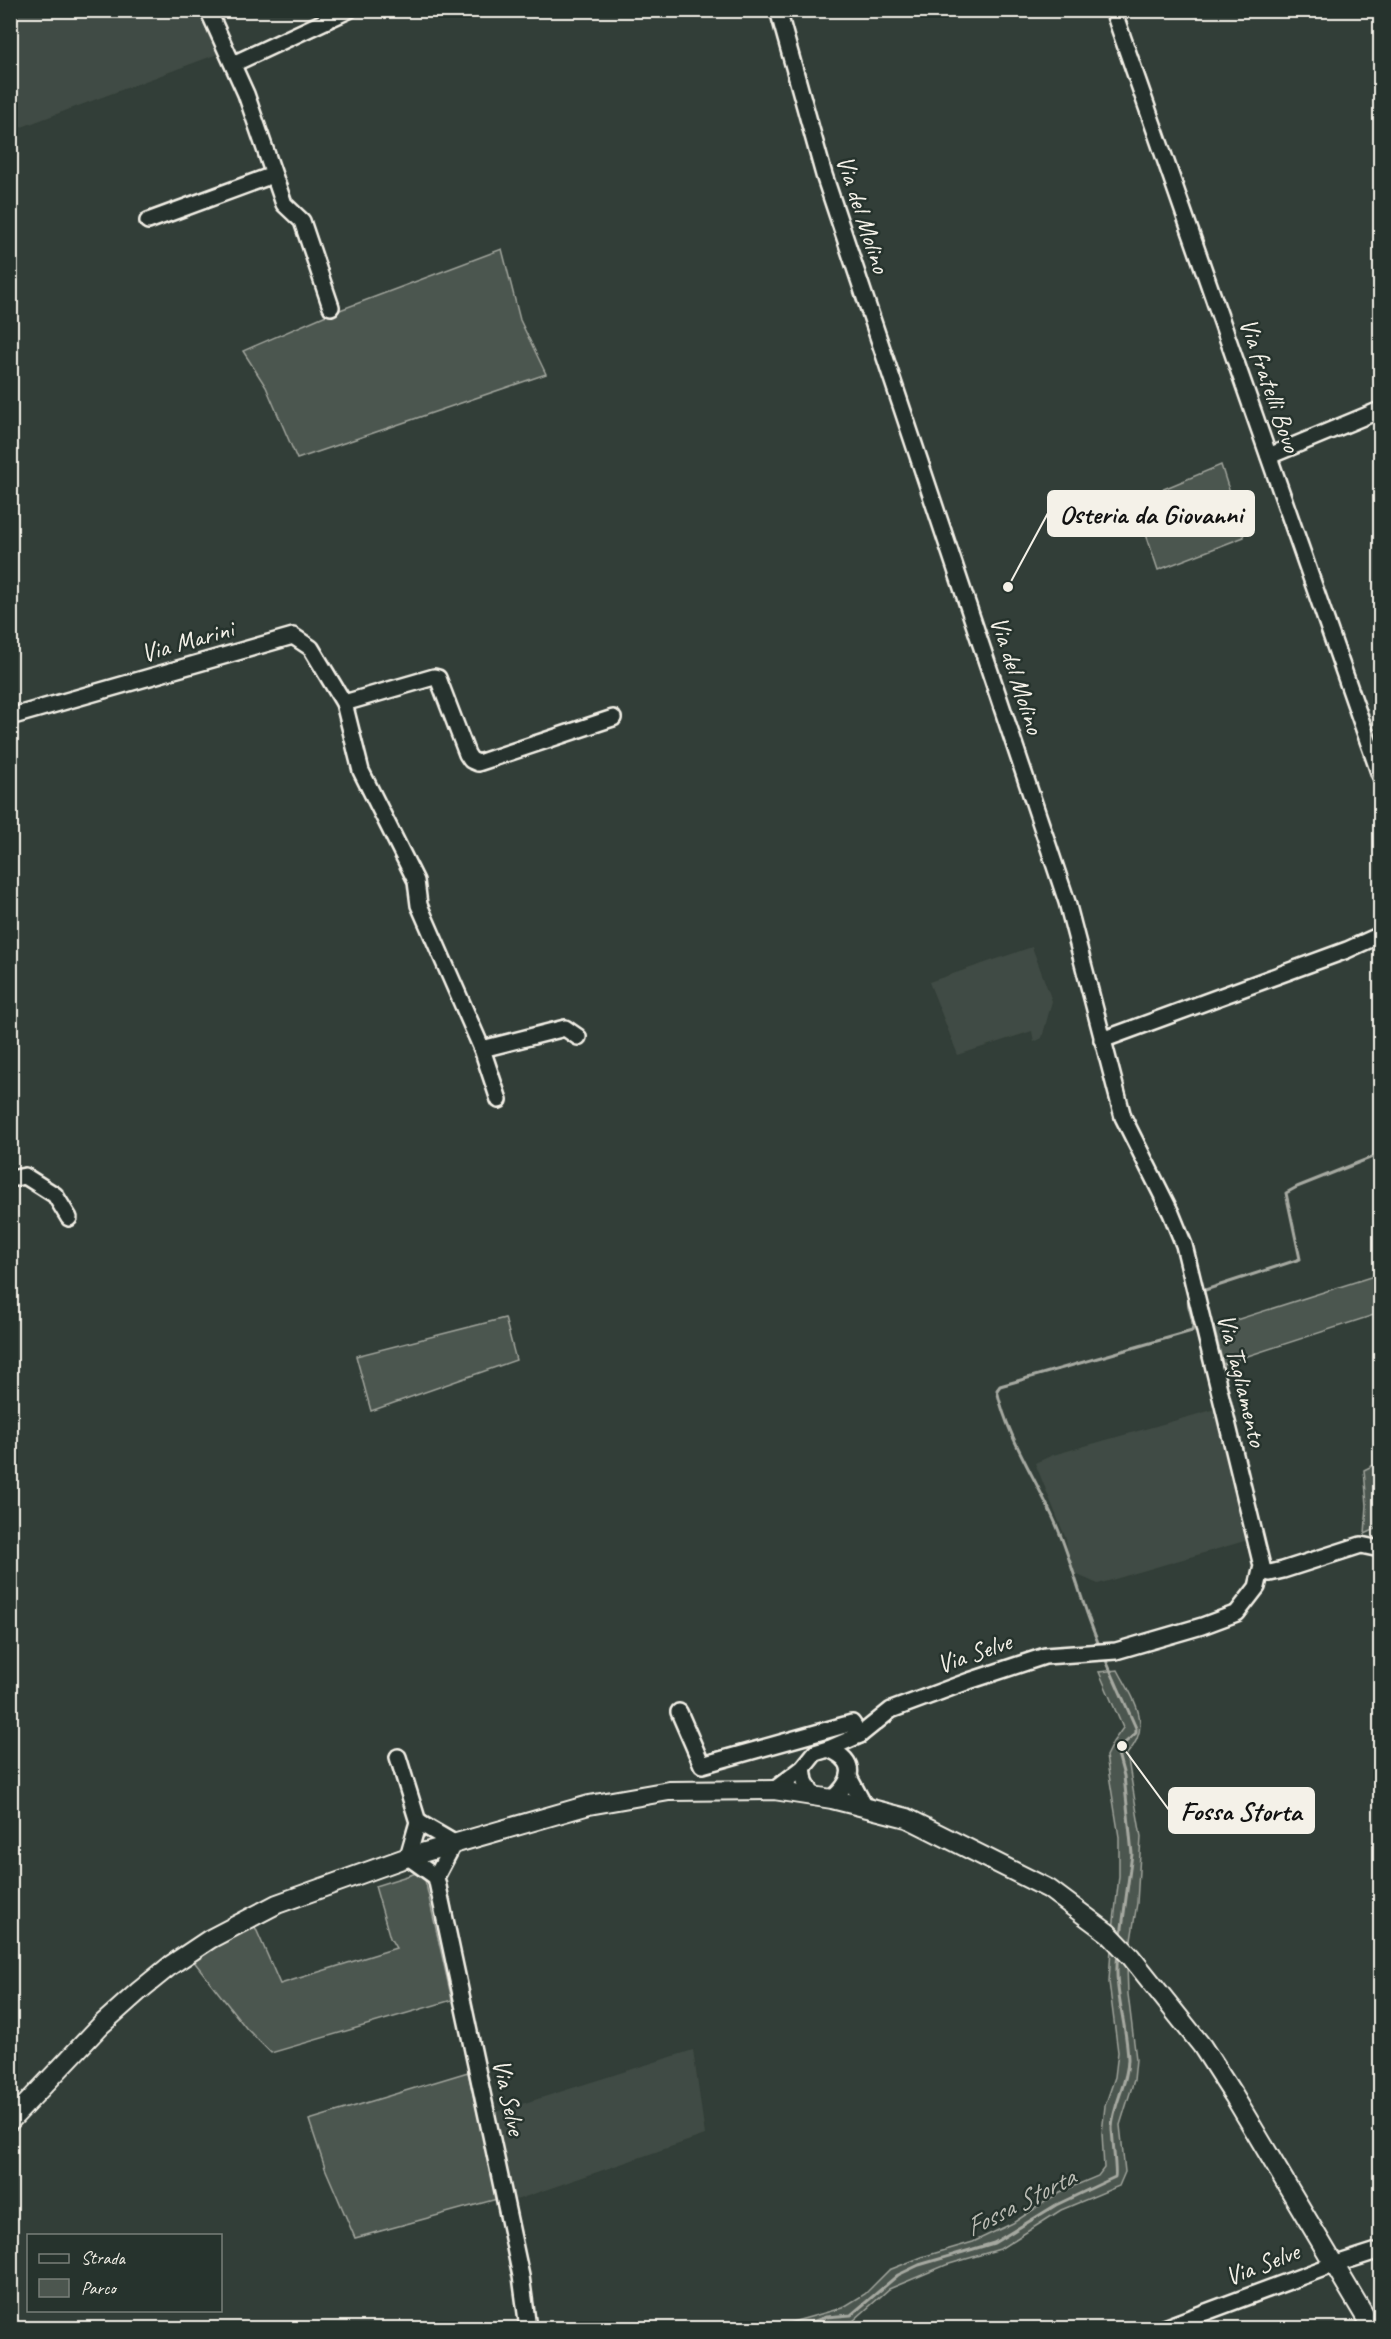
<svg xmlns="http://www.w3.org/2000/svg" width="1391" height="2339" font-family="Caveat,sans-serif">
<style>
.built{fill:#404b44}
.green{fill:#4c564f;stroke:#a0a49c;stroke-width:1.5}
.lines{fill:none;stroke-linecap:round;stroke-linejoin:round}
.stream{stroke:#a6a9a1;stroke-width:3}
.minor-casing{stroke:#f4f1e8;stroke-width:20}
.major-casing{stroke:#f4f1e8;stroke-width:22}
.minor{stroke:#26332d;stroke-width:15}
.major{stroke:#26332d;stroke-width:18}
.labels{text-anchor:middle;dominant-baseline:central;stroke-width:5;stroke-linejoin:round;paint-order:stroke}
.street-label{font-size:26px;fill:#f4f1e8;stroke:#26332d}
.water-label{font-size:27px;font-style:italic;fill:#babbb3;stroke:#26332d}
.leader{fill:none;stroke:#f4f1e8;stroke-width:2}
.callout-dot{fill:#f4f1e8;stroke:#26332d;stroke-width:2}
.callout{fill:#f4f1e8;stroke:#f4f1e8;stroke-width:2}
.callout-label{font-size:27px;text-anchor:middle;font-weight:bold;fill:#111}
</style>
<rect width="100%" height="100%" fill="#323e38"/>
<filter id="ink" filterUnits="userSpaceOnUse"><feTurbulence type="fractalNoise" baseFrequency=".0167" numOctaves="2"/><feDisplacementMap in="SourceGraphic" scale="12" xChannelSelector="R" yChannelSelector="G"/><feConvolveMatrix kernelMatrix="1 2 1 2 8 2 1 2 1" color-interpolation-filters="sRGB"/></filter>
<g filter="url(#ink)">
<g class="built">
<polygon points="11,11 203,11 223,52 11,131"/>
<polygon points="1032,947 1052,1001 1042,1038 1034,1042 1032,1031 958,1055 929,982"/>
<polygon points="1216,1409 1248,1540 1098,1584 1071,1572 1066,1539 1035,1463 1053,1455"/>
<polygon points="693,2050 705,2135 513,2201 493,2113"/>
</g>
<g class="green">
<polygon points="502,249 520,320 546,374 297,459 266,387 243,351 324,316"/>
<polygon points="1221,465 1244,537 1158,570 1135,501"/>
<polygon points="1380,1274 1380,1313 1223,1364 1214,1327"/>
<polygon points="505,1318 516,1360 371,1411 356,1356"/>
<polygon points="1380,1462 1380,1527 1365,1534 1367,1505 1364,1470"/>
<path d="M 1118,1670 C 1133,1699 1154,1725 1127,1754 L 1141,1837 L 1137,1903 L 1127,1965 L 1128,1994 L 1136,2059 L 1134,2080 L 1120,2125 L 1125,2172 L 1119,2186 L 1061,2210 L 1000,2249 L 946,2265 L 889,2289 L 853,2321 L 815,2328 L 771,2328 L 842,2308 L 865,2294 L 889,2270 L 922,2257 L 973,2242 L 1013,2223 L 1060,2192 L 1098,2176 L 1104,2168 L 1102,2133 L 1105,2106 L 1115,2077 L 1118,2052 L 1109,1982 L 1111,1948 L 1119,1876 L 1119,1837 L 1106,1756 L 1113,1742 L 1123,1728 L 1099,1672 Z"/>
<polygon points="423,1871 452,2000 271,2053 246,2028 189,1955 253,1922 280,1984 396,1948 390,1938 375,1886"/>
<polygon points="468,2072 497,2199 355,2238 325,2168 309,2120"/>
</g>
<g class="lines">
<g class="stream">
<polyline points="1199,1292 1300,1259 1286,1193 1297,1187 1380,1154"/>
<path d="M 1100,1647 C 1083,1609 1074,1568 1058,1529 C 1039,1483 1008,1440 997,1390 L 1000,1386 L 1192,1331 C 1197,1319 1184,1306 1190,1295"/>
<polyline points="1104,1656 1136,1728 1136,1733 1117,1750 1124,1776 1132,1854 1121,1935"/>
<path d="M 796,2328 L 826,2317 L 851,2315 L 898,2275 L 919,2265 L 994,2243 L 1056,2205 L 1115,2177 C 1117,2174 1112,2137 1112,2127 C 1113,2104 1128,2083 1128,2059 C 1127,2024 1113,1990 1118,1953"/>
</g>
<defs>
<g id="minor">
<polyline points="208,10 246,94 284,204 302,221 331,307"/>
<polyline points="778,10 824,175 1067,902 1123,1117 1171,1213 1184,1245 1262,1566 1257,1587 1237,1613 1202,1626 1116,1651 1045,1656 969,1681 891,1710 860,1735 828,1749"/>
<polyline points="1113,10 1380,775"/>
<polyline points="233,64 349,10"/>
<polyline points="148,221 273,175"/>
<polyline points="1269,456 1380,410"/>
<polyline points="344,703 434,677 438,678 467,754 471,760 478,763 613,718"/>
<polyline points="10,717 293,636 311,648 344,703 361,771 416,881 419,905 482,1049 499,1100"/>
<polyline points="1102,1040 1347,950 1380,935"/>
<polyline points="482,1049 565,1028 578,1037"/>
<polyline points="10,1179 25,1176 55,1195 69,1218"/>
<polyline points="1262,1571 1270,1573 1283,1570 1361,1545 1380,1549"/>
<polyline points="679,1712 702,1765 852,1723 860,1735"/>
<polyline points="398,1757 418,1822 408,1857 436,1877"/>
<polyline points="803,1768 805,1781 813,1796"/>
<polyline points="850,1779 865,1807"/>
<path d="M 774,1790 L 803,1768 L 815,1753 L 828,1749 C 859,1761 853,1781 832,1799"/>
<polyline points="418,1822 454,1843 436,1877 521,2276 528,2328"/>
<polyline points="1163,2328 1327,2267 1380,2250"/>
</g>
<polyline id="major" points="10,2121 101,2025 139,1991 171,1965 210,1939 277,1904 408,1857 589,1805 669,1791 774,1790 832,1799 907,1818 1049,1889 1108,1933 1131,1957 1202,2046 1234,2096 1372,2328"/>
</defs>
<use href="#minor" class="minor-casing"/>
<use href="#major" class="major-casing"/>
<use href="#minor" class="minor"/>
<use href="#major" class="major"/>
</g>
</g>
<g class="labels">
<g class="street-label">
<text transform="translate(863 214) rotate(72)">Via del Molino</text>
<text transform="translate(1270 385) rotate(71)">Via fratelli Bovo</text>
<text transform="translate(187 641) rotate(-16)">Via Marini</text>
<text transform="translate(1017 675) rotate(72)">Via del Molino</text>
<text transform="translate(1242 1380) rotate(76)">Via Tagliamento</text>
<text transform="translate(974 1653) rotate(-19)">Via Selve</text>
<text transform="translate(509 2097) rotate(78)">Via Selve</text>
<text transform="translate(1262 2264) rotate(-21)">Via Selve</text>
</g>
<g class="water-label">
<text transform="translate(1020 2202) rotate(-27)">Fossa Storta</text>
</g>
</g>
<path class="leader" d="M1008 587L1048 513M1122 1746L1169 1810"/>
<g class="callout-dot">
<circle cx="1008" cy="587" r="6"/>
<circle cx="1122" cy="1746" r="6"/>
</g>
<g class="callout">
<rect x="1048" y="491" width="206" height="45" rx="6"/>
<rect x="1169" y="1788" width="145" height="45" rx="6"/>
</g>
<g class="callout-label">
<text x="1151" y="523">Osteria da Giovanni</text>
<text x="1241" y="1820">Fossa Storta</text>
</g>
<rect width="1391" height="2339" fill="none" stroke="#26332d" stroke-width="36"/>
<rect x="18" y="18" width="1355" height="2303" fill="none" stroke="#f4f1e8" stroke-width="2" filter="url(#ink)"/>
<rect x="27" y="2234" width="195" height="78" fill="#26332d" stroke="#787f78" stroke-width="1.5"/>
<rect x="39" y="2254" width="30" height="9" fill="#26332d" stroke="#787f78" stroke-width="1.5"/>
<text x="81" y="2264" font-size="18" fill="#f4f1e8">Strada</text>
<rect x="39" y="2279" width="30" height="18" fill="#4c564f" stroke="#787f78" stroke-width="1.5"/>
<text x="81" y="2294" font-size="18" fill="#f4f1e8">Parco</text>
</svg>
